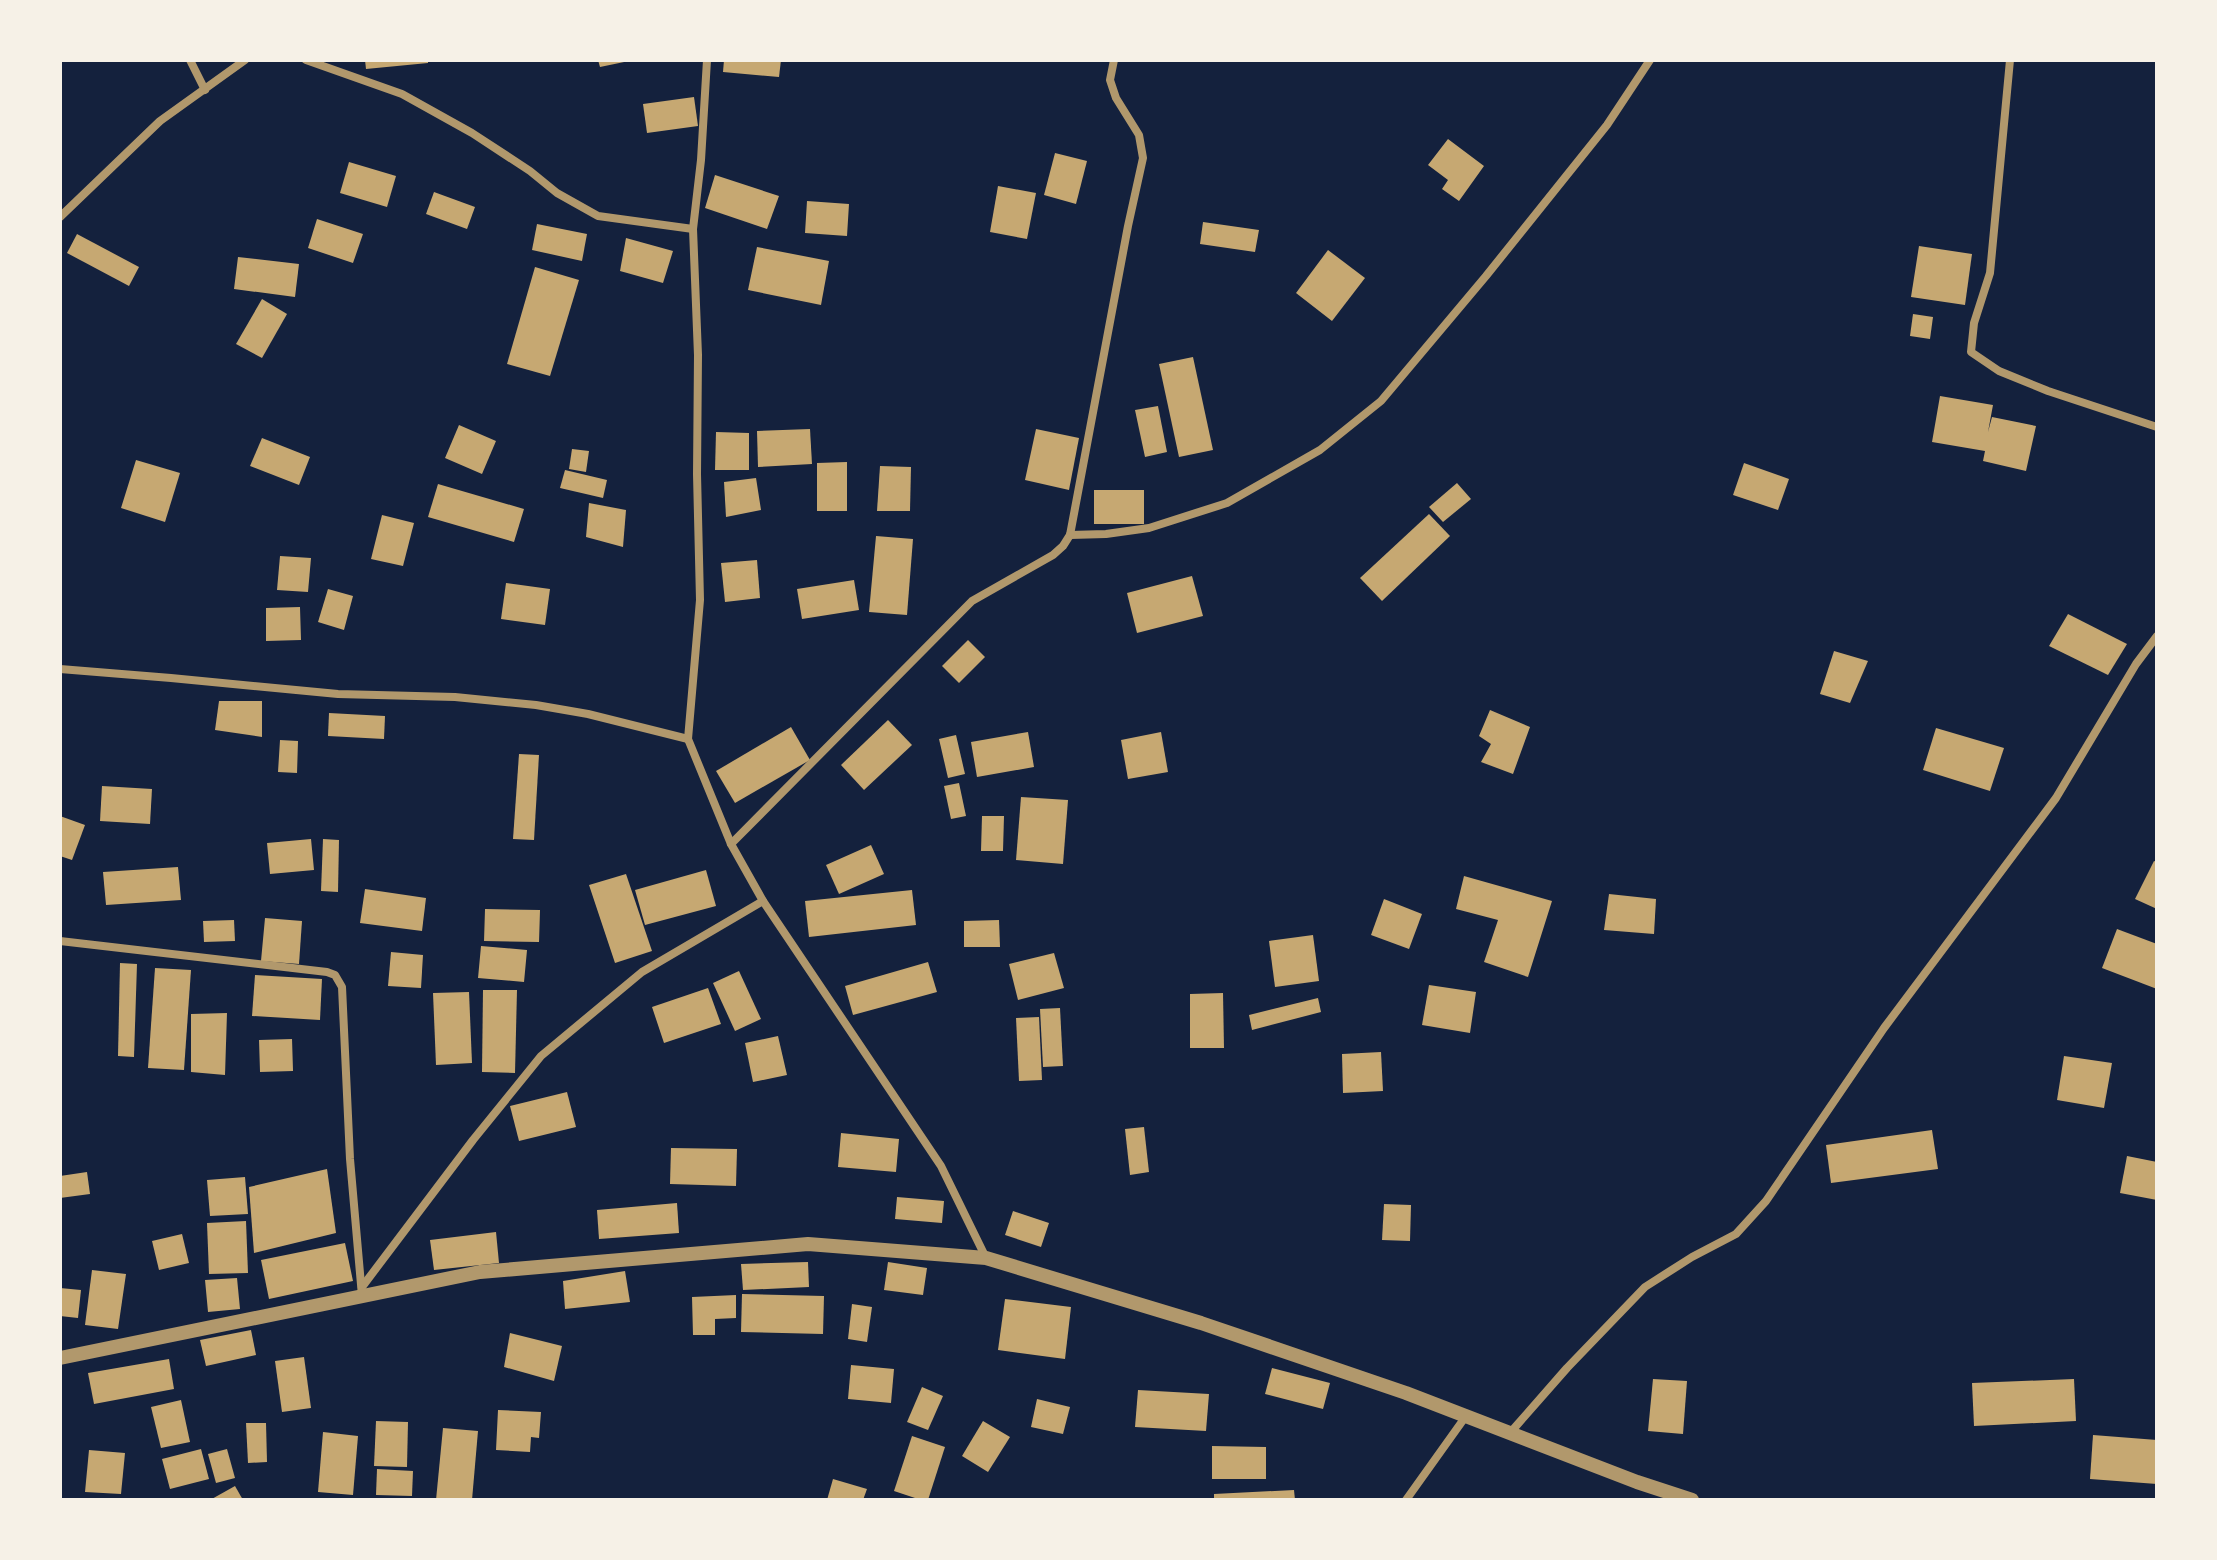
<svg xmlns="http://www.w3.org/2000/svg" width="2217" height="1560" font-family="'Source Sans 3',sans-serif">
<style>
.building{fill:#c6a872}
.lines{fill:none;stroke-linecap:round;stroke-linejoin:round}
.minor{stroke:#b1986c;stroke-width:8}
.tertiary{stroke:#b1986c;stroke-width:14}
</style>
<rect width="100%" height="100%" fill="#14213d"/>
<g class="building">
<polygon points="365,60 428,60 428,63 366,69"/>
<polygon points="598,60 629,60 629,61 600,67"/>
<polygon points="724,60 781,60 779,77 723,72"/>
<polygon points="694,97 698,126 647,133 643,104"/>
<polygon points="1448,139 1484,166 1459,201 1442,189 1448,180 1428,165"/>
<polygon points="1055,153 1087,161 1076,204 1044,195"/>
<polygon points="349,162 396,176 387,207 340,193"/>
<polygon points="715,175 779,196 767,229 705,208"/>
<polygon points="998,186 1036,193 1027,239 990,232"/>
<polygon points="434,192 475,207 467,229 426,214"/>
<polygon points="807,201 849,204 847,236 805,233"/>
<polygon points="317,219 363,234 353,263 308,248"/>
<polygon points="1203,222 1259,230 1255,252 1200,244"/>
<polygon points="537,224 587,234 582,261 532,250"/>
<polygon points="77,234 139,267 129,286 67,253"/>
<polygon points="626,238 673,251 663,283 620,271"/>
<polygon points="1919,246 1972,254 1965,305 1911,297"/>
<polygon points="757,247 829,261 821,305 748,290"/>
<polygon points="1328,250 1365,278 1332,321 1296,293"/>
<polygon points="238,257 299,264 295,297 234,289"/>
<polygon points="535,267 579,280 550,376 507,364"/>
<polygon points="262,299 287,314 262,358 236,344"/>
<polygon points="1913,314 1933,317 1930,339 1910,336"/>
<polygon points="1193,357 1213,450 1179,457 1159,364"/>
<polygon points="1940,396 1993,405 1988,432 1992,417 2036,426 2026,471 1983,461 1985,451 1932,442"/>
<polygon points="1158,406 1167,452 1145,457 1135,410"/>
<polygon points="459,425 496,441 482,474 445,458"/>
<polygon points="810,429 812,464 758,467 757,431"/>
<polygon points="1036,429 1079,438 1069,490 1025,480"/>
<polygon points="716,432 749,433 749,470 715,470"/>
<polygon points="262,438 310,457 299,485 250,466"/>
<polygon points="572,449 589,451 586,472 569,469"/>
<polygon points="136,460 180,473 165,522 121,508"/>
<polygon points="847,462 847,511 817,511 817,463"/>
<polygon points="1744,463 1789,479 1778,510 1733,495"/>
<polygon points="880,466 911,467 910,511 877,511"/>
<polygon points="565,470 607,480 603,498 560,488"/>
<polygon points="756,478 761,510 726,517 724,482"/>
<polygon points="1457,483 1471,499 1443,522 1429,507"/>
<polygon points="438,484 524,509 514,542 428,517"/>
<rect x="1094" y="490" width="50" height="34"/>
<polygon points="589,503 626,510 623,547 586,537"/>
<polygon points="1429,514 1450,536 1382,601 1360,578"/>
<polygon points="382,515 414,523 403,566 371,559"/>
<polygon points="876,536 913,539 907,615 869,612"/>
<polygon points="280,556 311,558 308,592 277,590"/>
<polygon points="757,560 760,598 725,602 721,563"/>
<polygon points="1192,576 1203,616 1137,633 1127,593"/>
<polygon points="854,580 859,610 802,619 797,589"/>
<polygon points="506,583 550,589 545,625 501,619"/>
<polygon points="328,589 353,596 344,630 318,622"/>
<polygon points="300,607 301,640 266,641 266,608"/>
<polygon points="2068,614 2127,644 2108,675 2049,646"/>
<polygon points="968,640 985,657 959,683 942,666"/>
<polygon points="1834,651 1868,661 1850,703 1820,694"/>
<polygon points="219,701 262,701 262,737 215,730"/>
<polygon points="1490,710 1530,727 1513,774 1481,762 1491,744 1479,736"/>
<polygon points="329,713 385,716 384,739 328,736"/>
<polygon points="888,720 912,745 864,790 841,765"/>
<polygon points="791,727 810,760 735,803 716,771"/>
<polygon points="1936,728 2004,748 1990,791 1923,770"/>
<polygon points="1028,732 1034,767 977,777 971,742"/>
<polygon points="1161,732 1168,772 1128,779 1121,740"/>
<polygon points="956,735 965,774 948,778 939,739"/>
<polygon points="280,740 298,741 297,773 278,772"/>
<polygon points="519,754 539,755 534,840 513,839"/>
<polygon points="959,783 966,816 951,819 944,786"/>
<polygon points="102,786 152,789 150,824 100,821"/>
<polygon points="1021,797 1068,800 1063,864 1016,860"/>
<polygon points="60,816 85,825 72,860 60,856"/>
<polygon points="982,816 1004,816 1003,851 981,851"/>
<polygon points="311,839 314,870 270,874 267,843"/>
<polygon points="323,839 339,840 338,892 321,891"/>
<polygon points="871,845 884,874 839,894 826,865"/>
<polygon points="2154,861 2157,862 2157,909 2135,899"/>
<polygon points="178,867 181,900 106,905 103,872"/>
<polygon points="706,870 716,906 645,925 635,890"/>
<polygon points="626,874 652,951 615,963 589,885"/>
<polygon points="1464,876 1552,901 1528,977 1484,962 1498,920 1456,909"/>
<polygon points="365,889 426,898 422,931 360,923"/>
<polygon points="912,890 916,925 809,937 805,901"/>
<polygon points="1609,894 1656,899 1654,934 1604,930"/>
<polygon points="1384,899 1422,914 1409,949 1371,935"/>
<polygon points="485,909 540,910 539,942 484,941"/>
<polygon points="265,918 302,921 299,964 261,961"/>
<polygon points="234,920 235,941 204,942 203,921"/>
<polygon points="999,920 1000,947 964,947 964,921"/>
<polygon points="2117,929 2157,944 2157,989 2102,968"/>
<polygon points="1313,935 1319,981 1275,987 1269,941"/>
<polygon points="481,946 527,950 524,982 478,978"/>
<polygon points="391,952 423,955 421,988 388,986"/>
<polygon points="1054,953 1064,988 1018,1000 1009,964"/>
<polygon points="928,962 937,992 853,1015 845,986"/>
<polygon points="120,963 137,964 134,1057 118,1056"/>
<polygon points="155,968 191,970 184,1070 148,1068"/>
<polygon points="739,971 761,1019 735,1031 713,983"/>
<polygon points="255,975 322,979 320,1020 252,1016"/>
<polygon points="1429,985 1476,992 1470,1033 1422,1025"/>
<polygon points="708,988 721,1024 664,1043 652,1007"/>
<polygon points="483,990 517,990 515,1073 482,1072"/>
<polygon points="469,992 472,1063 436,1065 433,993"/>
<polygon points="1223,993 1224,1048 1190,1048 1190,994"/>
<polygon points="1318,998 1321,1012 1252,1030 1249,1015"/>
<polygon points="1060,1008 1063,1066 1043,1067 1040,1009"/>
<polygon points="227,1013 225,1075 191,1072 191,1014"/>
<polygon points="1039,1017 1042,1080 1019,1081 1016,1018"/>
<polygon points="778,1036 787,1075 753,1082 745,1043"/>
<polygon points="292,1039 293,1071 260,1072 259,1040"/>
<polygon points="1381,1052 1383,1091 1343,1093 1342,1054"/>
<polygon points="2064,1056 2112,1063 2104,1108 2057,1100"/>
<polygon points="567,1092 576,1127 519,1141 510,1106"/>
<polygon points="1144,1127 1149,1172 1130,1175 1125,1129"/>
<polygon points="1932,1130 1938,1169 1831,1183 1826,1145"/>
<polygon points="841,1133 899,1139 896,1172 838,1167"/>
<polygon points="671,1148 737,1149 736,1186 670,1184"/>
<polygon points="2127,1156 2157,1162 2157,1200 2120,1193"/>
<polygon points="327,1169 336,1233 254,1253 249,1187"/>
<polygon points="87,1172 90,1194 60,1198 60,1176"/>
<polygon points="245,1177 248,1214 210,1216 207,1180"/>
<polygon points="897,1197 944,1201 942,1223 895,1219"/>
<polygon points="677,1203 679,1233 599,1239 597,1210"/>
<polygon points="1384,1204 1411,1205 1410,1241 1382,1240"/>
<polygon points="1013,1211 1049,1223 1041,1247 1005,1235"/>
<polygon points="246,1221 248,1273 209,1274 207,1223"/>
<polygon points="496,1232 499,1263 434,1270 430,1240"/>
<polygon points="182,1234 189,1263 159,1270 152,1241"/>
<polygon points="345,1243 353,1281 269,1299 261,1260"/>
<polygon points="808,1262 809,1287 743,1290 741,1264"/>
<polygon points="888,1262 927,1268 923,1295 884,1290"/>
<polygon points="92,1270 126,1274 118,1329 85,1325"/>
<polygon points="625,1271 630,1302 565,1309 563,1281"/>
<polygon points="237,1278 240,1309 208,1312 205,1280"/>
<polygon points="60,1288 81,1290 78,1318 60,1316"/>
<polygon points="742,1294 824,1296 823,1334 741,1332"/>
<polygon points="736,1295 736,1318 715,1319 715,1335 693,1335 692,1297"/>
<polygon points="1005,1299 1071,1307 1065,1359 998,1350"/>
<polygon points="852,1304 872,1307 867,1342 848,1339"/>
<polygon points="251,1330 256,1355 206,1366 200,1340"/>
<polygon points="510,1333 562,1346 554,1381 504,1367"/>
<polygon points="304,1357 311,1408 282,1412 275,1361"/>
<polygon points="169,1359 174,1389 94,1404 88,1373"/>
<polygon points="851,1365 894,1369 891,1403 848,1399"/>
<polygon points="1272,1368 1330,1383 1323,1409 1265,1394"/>
<polygon points="1653,1379 1687,1381 1683,1434 1648,1431"/>
<polygon points="2074,1379 2076,1421 1974,1426 1972,1383"/>
<polygon points="922,1387 943,1396 928,1430 907,1422"/>
<polygon points="1138,1390 1209,1394 1206,1431 1135,1427"/>
<polygon points="1037,1399 1070,1407 1063,1434 1031,1427"/>
<polygon points="181,1400 190,1442 161,1448 151,1407"/>
<polygon points="498,1410 541,1412 539,1438 531,1437 530,1452 496,1450"/>
<polygon points="376,1421 408,1422 407,1467 374,1466"/>
<polygon points="983,1421 1010,1437 988,1472 962,1456"/>
<polygon points="246,1423 266,1423 267,1462 248,1463"/>
<polygon points="443,1428 478,1431 472,1500 436,1500"/>
<polygon points="323,1432 358,1436 353,1495 318,1492"/>
<polygon points="2093,1435 2157,1440 2157,1484 2090,1479"/>
<polygon points="912,1436 945,1447 928,1500 921,1500 894,1491"/>
<polygon points="1212,1446 1266,1447 1266,1479 1212,1479"/>
<polygon points="201,1449 209,1479 170,1489 162,1459"/>
<polygon points="227,1449 235,1478 216,1483 208,1454"/>
<polygon points="89,1450 125,1453 121,1494 85,1492"/>
<polygon points="377,1469 413,1471 412,1496 376,1495"/>
<polygon points="833,1479 867,1489 863,1500 827,1500"/>
<polygon points="235,1486 243,1500 210,1500"/>
<polygon points="1294,1490 1295,1500 1214,1500 1214,1494"/>
</g>
<g class="lines">
<g class="minor">
<polyline points="190,60 205,90"/>
<polyline points="306,60 402,94 472,133 530,171 557,193 598,216 693,229"/>
<polyline points="707,60 701,160 693,229 698,355 697,474 700,600 688,739 731,844 763,901 941,1166 986,1258"/>
<polyline points="2010,60 1990,273 1974,323 1971,352 1999,371 2048,391 2157,427"/>
<polyline points="60,217 160,121 245,60"/>
<polyline points="1070,535 1106,534 1149,528 1227,503 1320,450 1381,401 1486,276 1607,125 1650,60"/>
<polyline points="60,669 171,678 338,694 455,697 536,705 588,714 688,739"/>
<polyline points="731,844 972,601 1053,555 1063,546 1070,535 1128,226 1143,158 1139,135 1116,98 1110,80 1114,60"/>
<polyline points="60,941 327,972 335,975 342,987 350,1159 362,1296"/>
<polyline points="362,1287 473,1140 541,1056 642,972 763,901"/>
<polyline points="1510,1433 1567,1368 1645,1287 1692,1257 1736,1234 1766,1201 1884,1028 2056,798 2136,664 2157,636"/>
<polyline points="1406,1500 1466,1416"/>
</g>
<polyline class="tertiary" points="60,1358 480,1272 808,1244 986,1258 1201,1323 1406,1393 1637,1482 1692,1500"/>
</g>
<rect width="2217" height="1560" fill="none" stroke="#f6f1e7" stroke-width="124"/>
</svg>
